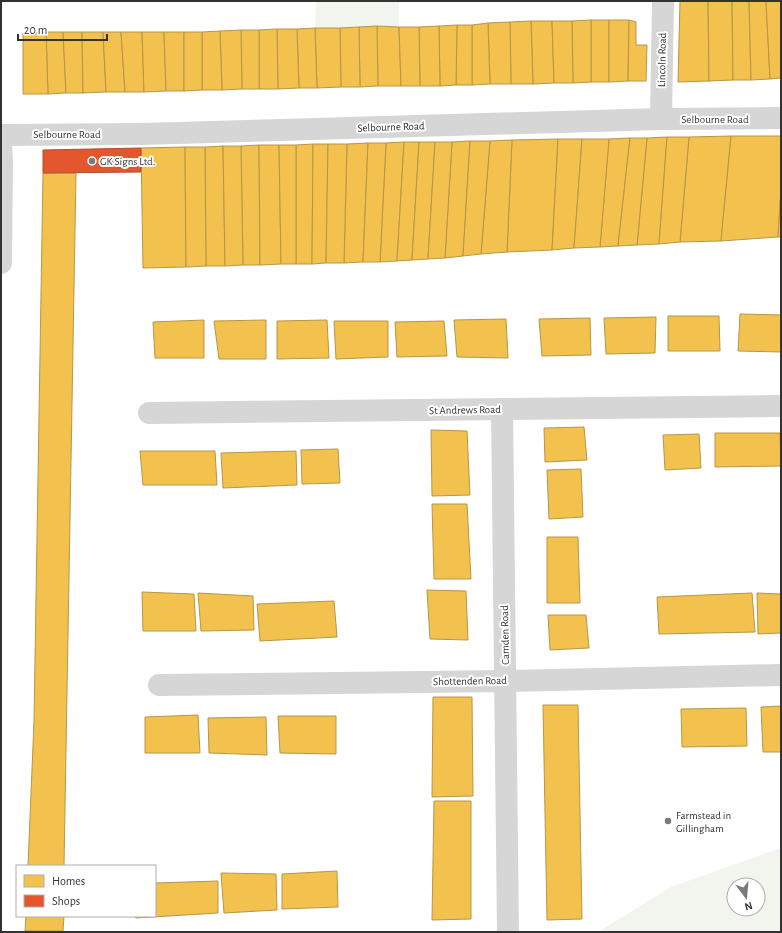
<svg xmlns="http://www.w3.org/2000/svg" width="782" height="933" font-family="'Alegreya Sans',sans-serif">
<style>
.green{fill:#f2f5ed;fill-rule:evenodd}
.homes{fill:#f2c14e;stroke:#b89646}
.shops{fill:#e4572e;stroke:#af4c2f}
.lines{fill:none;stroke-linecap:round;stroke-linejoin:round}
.street{stroke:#d6d6d6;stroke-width:22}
.poi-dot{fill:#7a7a7a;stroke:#fff;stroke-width:1.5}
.labels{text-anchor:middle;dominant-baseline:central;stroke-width:4;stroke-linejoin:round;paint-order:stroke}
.street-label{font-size:11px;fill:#323232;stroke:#fff}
.poi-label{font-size:11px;fill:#323232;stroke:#fff;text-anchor:start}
</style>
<rect width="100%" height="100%" fill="#fff"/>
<g class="green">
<polygon points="316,1 399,1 399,27 315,28"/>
<path d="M 781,848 L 781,932 L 598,932 L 671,887 ZM 734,885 L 758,885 L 758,909 L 734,909 Z"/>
</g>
<g class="homes">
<polygon points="680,1 708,1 709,81 678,82"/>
<polygon points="708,1 732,1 733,80 709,81"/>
<polygon points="732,1 749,1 751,80 733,80"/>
<polygon points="749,1 766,1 770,79 751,80"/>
<polygon points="766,1 781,1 781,78 770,79"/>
<rect x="591" y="20" width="18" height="62"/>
<polygon points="591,20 591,82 573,83 572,21"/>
<polygon points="609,20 629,20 628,81 609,82"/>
<polygon points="629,20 636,22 636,45 647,45 646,81 628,81"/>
<polygon points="531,21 552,21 554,83 533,84"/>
<polygon points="531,21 533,84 511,84 510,22"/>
<polygon points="552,21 572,21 573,83 554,83"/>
<polygon points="510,22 511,84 490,84 488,23"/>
<polygon points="488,23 490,84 472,85 472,25"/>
<polygon points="457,25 472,25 472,85 456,85"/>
<polygon points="457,25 456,85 440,86 439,26"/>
<polygon points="377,26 399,27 401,86 378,86"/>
<polygon points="377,26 378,86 360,87 359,27"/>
<polygon points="439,26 440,86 420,86 419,27"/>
<polygon points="359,27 360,87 341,87 340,28"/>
<polygon points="399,27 419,27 420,86 401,86"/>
<polygon points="315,28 340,28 341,87 317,88"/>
<polygon points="315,28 317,88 299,88 297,29"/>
<polygon points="277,29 297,29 299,88 278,89"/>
<polygon points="277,29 278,89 259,89 259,30"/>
<polygon points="241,30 259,30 259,89 242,89"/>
<polygon points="241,30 242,89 222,90 220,31"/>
<polygon points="220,31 222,90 202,90 202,32"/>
<polygon points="46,32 63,32 66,93 48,94"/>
<polygon points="46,32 48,94 23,94 23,33"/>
<polygon points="63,32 82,32 83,93 66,93"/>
<polygon points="82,32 103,32 106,92 83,93"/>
<polygon points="103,32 121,32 125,92 106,92"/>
<polygon points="121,32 142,32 144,92 125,92"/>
<polygon points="142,32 164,32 166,91 144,92"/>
<polygon points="164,32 184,32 184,91 166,91"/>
<polygon points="184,32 202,32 202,90 184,91"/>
<polygon points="731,136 721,241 680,242 689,137"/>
<polygon points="731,136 781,136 781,189 778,237 721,241"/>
<polygon points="667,137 659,244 637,245 647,138"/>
<polygon points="667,137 689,137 680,242 659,244"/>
<polygon points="630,138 618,246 600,247 609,139"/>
<polygon points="630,138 647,138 637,245 618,246"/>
<polygon points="558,139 552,250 507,252 512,140"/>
<polygon points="558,139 582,139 574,248 552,250"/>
<polygon points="582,139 609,139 600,247 574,248"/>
<polygon points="512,140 507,252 481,254 490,141"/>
<polygon points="470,141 463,256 445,258 452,142"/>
<polygon points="470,141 490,141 481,254 463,256"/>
<polygon points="404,142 397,261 380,262 386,143"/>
<polygon points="404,142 419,142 412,260 397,261"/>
<polygon points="419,142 435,142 428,259 412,260"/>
<polygon points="435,142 452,142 445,258 428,259"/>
<polygon points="368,143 363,262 344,263 347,144"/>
<polygon points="368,143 386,143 380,262 363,262"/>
<polygon points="313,144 312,264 296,264 296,145"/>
<polygon points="313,144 328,144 326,263 312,264"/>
<polygon points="328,144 347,144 344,263 326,263"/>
<polygon points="259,145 260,265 243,265 241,146"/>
<polygon points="259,145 279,145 281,264 260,265"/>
<polygon points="279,145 296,145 296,264 281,264"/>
<polygon points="223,146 225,266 206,266 205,147"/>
<polygon points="223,146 241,146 243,265 225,266"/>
<polygon points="185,147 186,267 143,268 141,148"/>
<polygon points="185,147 205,147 206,266 186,267"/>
<polygon points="43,173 76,173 64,866 28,866 34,721"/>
<polygon points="781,189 781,237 778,237"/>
<polygon points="740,314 781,315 781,352 738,351"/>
<polygon points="668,316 719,316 720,351 668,351"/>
<polygon points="656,317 655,353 606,354 604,318"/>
<polygon points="590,318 591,355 542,356 539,319"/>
<polygon points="506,319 508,358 457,357 454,320"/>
<polygon points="204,320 204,358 155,358 153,322"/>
<polygon points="266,320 266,359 219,359 214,321"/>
<polygon points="327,320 329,358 277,359 277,321"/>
<polygon points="334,321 388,321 388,357 336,359"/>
<polygon points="444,321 447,356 397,357 395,322"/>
<polygon points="584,427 587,460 545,462 544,428"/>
<polygon points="431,430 467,431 470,495 432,496"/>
<polygon points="715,433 780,433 781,466 715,467"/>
<polygon points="699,434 701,468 665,470 663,435"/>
<polygon points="338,449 340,483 302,484 301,450"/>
<polygon points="140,451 215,451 217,485 143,485"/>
<polygon points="296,451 297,485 223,488 221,453"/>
<polygon points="581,469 583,517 549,519 547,470"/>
<polygon points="432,504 467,504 471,579 434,579"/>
<polygon points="547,537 578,537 580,603 547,603"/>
<polygon points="427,590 466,591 468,640 430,639"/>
<polygon points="142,592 194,594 196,631 143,631"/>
<polygon points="198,593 253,596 254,630 201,631"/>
<polygon points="752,593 755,632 659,634 657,597"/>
<polygon points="757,593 781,594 781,633 758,634"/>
<polygon points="334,601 337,637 260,641 257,604"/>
<polygon points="548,615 586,615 589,648 550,650"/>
<polygon points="433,697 472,697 473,796 432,797"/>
<polygon points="543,705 578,705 582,919 547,920"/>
<polygon points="781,706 781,752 763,752 761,707"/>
<polygon points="746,708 747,746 682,747 681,709"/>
<polygon points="198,715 200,753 145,753 145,717"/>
<polygon points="278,716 336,716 336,754 280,753"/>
<polygon points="266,717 267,755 209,753 208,718"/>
<polygon points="434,801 471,801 471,919 432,920"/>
<polygon points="337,871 338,907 282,909 282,874"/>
<polygon points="221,873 276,874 277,910 224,913"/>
<polygon points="218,881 218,913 136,918 135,916 155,916 155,883"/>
<polygon points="26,916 64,916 63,931 25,931"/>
</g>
<polygon class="shops" points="141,148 141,172 43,173 43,150"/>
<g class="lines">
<g class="street">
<polyline points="661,119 663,1"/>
<polyline points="1,135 141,134 661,119 781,118"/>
<polyline points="1,145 2,161 1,263"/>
<polyline points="502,409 508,932"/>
<polyline points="149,413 781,406"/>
<polyline points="159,685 505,681 781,675"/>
</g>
</g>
<g class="poi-dot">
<circle cx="92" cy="161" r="4"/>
<circle cx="668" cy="821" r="4"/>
</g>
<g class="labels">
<g class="street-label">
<text transform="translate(662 60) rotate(-89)">Lincoln Road</text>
<text x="715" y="119">Selbourne Road</text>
<text transform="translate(391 127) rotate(-2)">Selbourne Road</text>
<text x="67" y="134">Selbourne Road</text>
<text transform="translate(465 410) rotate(-1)">St Andrews Road</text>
<text transform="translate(505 635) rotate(-91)">Camden Road</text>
<text transform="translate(470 681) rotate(-1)">Shottenden Road</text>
</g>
<g class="poi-label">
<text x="100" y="161">GK Signs Ltd.</text>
<text x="676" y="815">Farmstead in<tspan x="676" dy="13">Gillingham</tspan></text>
</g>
</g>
<rect width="782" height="933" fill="none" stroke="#323232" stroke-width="4"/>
<rect x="16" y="865" width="140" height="52" fill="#ffffff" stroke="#adadad"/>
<rect x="24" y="875" width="20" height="12" fill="#f2c14e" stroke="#adadad"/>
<text x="52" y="885" font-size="12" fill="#323232">Homes</text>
<rect x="24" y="895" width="20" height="12" fill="#e4572e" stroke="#adadad"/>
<text x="52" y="905" font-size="12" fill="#323232">Shops</text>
<g transform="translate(746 897) rotate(164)"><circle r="19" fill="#ffffff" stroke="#adadad"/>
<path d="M0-3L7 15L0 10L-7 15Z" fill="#7a7a7a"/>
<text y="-6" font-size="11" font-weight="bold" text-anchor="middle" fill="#323232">N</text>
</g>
<path d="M18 34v6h89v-6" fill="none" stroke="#323232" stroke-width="2"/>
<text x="24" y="34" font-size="12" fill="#323232" stroke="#ffffff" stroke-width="3" paint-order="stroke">20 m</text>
</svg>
